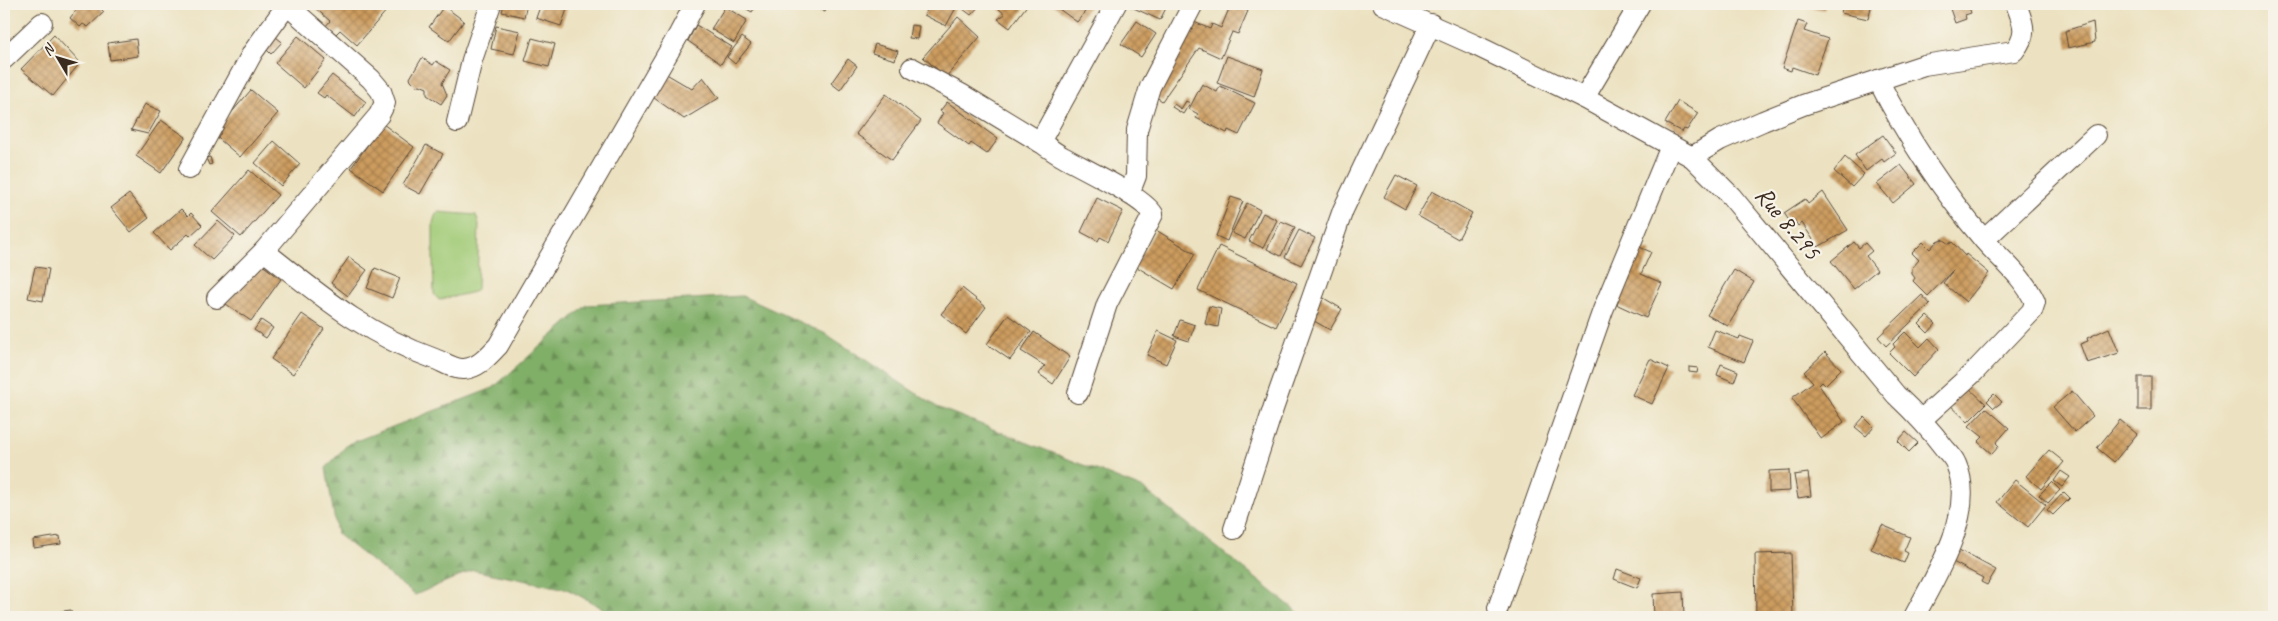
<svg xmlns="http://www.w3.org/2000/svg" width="2278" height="621" font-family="Caveat,sans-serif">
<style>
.grass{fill:#a1cb77;stroke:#6e7a4a}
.forest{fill:url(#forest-firs);stroke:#5e6c43}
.building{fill:url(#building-cross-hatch)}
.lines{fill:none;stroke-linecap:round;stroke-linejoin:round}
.street-casing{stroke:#564636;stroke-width:22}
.street{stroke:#fff;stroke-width:20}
.labels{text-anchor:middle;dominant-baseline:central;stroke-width:4.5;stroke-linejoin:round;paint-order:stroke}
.street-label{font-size:25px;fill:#3b2a1e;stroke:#f7f3e8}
</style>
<defs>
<pattern id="forest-firs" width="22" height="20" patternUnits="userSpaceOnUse" patternTransform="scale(1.25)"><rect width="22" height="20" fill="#80af68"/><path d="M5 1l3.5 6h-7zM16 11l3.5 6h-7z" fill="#6a8f55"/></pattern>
<pattern id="building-cross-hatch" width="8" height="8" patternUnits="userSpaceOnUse" patternTransform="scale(1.25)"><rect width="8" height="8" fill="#cc9c5e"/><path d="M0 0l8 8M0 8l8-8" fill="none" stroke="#a77f4d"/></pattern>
</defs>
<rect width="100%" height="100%" fill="#f7f3e8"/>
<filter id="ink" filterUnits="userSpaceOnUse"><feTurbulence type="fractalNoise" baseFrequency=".02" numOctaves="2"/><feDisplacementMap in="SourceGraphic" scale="10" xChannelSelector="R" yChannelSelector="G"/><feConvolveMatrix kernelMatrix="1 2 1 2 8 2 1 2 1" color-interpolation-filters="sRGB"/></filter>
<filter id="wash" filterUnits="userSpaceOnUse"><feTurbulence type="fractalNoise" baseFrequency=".0096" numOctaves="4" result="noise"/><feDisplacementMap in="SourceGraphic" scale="20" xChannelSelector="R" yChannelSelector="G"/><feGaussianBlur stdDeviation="1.12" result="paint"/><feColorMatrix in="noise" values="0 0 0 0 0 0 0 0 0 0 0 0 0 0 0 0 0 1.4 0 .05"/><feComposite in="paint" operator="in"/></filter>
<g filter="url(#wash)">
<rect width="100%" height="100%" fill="#ece2c1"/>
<polygon class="grass" points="438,212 476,215 479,224 477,289 474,292 439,300 434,294 433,259 433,223 435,216"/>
<polygon class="forest" points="742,296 826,334 937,407 1144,489 1304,617 619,617 567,589 473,570 415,595 337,534 326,468 348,444 493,388 587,305"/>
<g id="blocks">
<g class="building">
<polygon points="72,4 103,4 99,7 104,12 88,27 83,24 80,27 70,18 77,9"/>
<polygon points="315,4 379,4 387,10 357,45 340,30 336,34 326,26 330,21 313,6"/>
<polygon points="504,4 527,4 524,17 502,12"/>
<polygon points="541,4 569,4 561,26 536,18"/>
<polygon points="738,4 757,4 752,12"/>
<polygon points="810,4 829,4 825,12 809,5"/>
<polygon points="931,4 958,4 946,26 924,15"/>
<polygon points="967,4 981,4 971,15 963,9"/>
<polygon points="993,4 1028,4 1010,28 998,19 1005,14"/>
<polygon points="1052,4 1091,4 1077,22"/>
<polygon points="1125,4 1168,4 1160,20"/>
<polygon points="1231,4 1248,11 1238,34 1232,32 1221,58 1199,48 1162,101 1143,87 1183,17 1210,29 1212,24 1221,28"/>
<polygon points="1812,4 1826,4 1824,10 1811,7"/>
<polygon points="1843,4 1872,4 1868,19 1841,13"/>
<polygon points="1955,4 1968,4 1971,13 1965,15 1966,19 1955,23 1949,6"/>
<polygon points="444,6 464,21 449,41 429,27"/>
<polygon points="725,7 747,20 734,43 711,29"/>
<polygon points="958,17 980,37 946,77 923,57"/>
<polygon points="1137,21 1156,34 1141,57 1121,44"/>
<polygon points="1798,21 1807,24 1804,31 1828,39 1815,75 1792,67 1791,71 1782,68"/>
<polygon points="2093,22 2095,42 2068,48 2065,31"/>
<polygon points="696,25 732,47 721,64 688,41"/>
<polygon points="911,25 919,26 917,39 909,38"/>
<polygon points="496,26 520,31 514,54 491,49"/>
<polygon points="54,35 80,63 53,96 21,69"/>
<polygon points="298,36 326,60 304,88 275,63"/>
<polygon points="276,37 282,42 271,54 266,49"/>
<polygon points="742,37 751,44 735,64 727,57"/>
<polygon points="532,38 555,44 549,67 525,61"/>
<polygon points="136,39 138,56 110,60 108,43"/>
<polygon points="875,44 898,51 895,60 872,53"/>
<polygon points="1227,56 1263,69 1254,97 1217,83"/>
<polygon points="422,58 433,65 436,61 450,70 442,83 447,95 441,104 427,95 427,88 420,85 416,86 411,81 410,78"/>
<polygon points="848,59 857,66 840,90 831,83"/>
<polygon points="658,69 692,89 703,77 719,98 684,119 644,91"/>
<polygon points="332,75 366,102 355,117 326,95 324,98 317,93"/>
<polygon points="1202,84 1217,92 1220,86 1255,103 1239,135 1228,130 1227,133 1196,118 1198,114 1189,109"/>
<polygon points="251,90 278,113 240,157 213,134"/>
<polygon points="886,94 921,121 892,160 856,134"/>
<polygon points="1186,101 1190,103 1183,114 1172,107 1174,104 1181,109"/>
<polygon points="1678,101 1698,113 1687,130 1684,129 1682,132 1665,123"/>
<polygon points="947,102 998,139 987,154 971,143 969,146 937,123 943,113 940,111"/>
<polygon points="145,104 161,111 148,134 131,130"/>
<polygon points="161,120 186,137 161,173 136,156"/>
<polygon points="383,124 414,147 383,191 351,168"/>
<polygon points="1883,135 1896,153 1884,162 1882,159 1866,171 1855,155"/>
<polygon points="274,141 300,164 281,186 255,163"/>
<polygon points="426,145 443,154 420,194 403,185"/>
<polygon points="210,157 212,164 209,165 206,158"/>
<polygon points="1845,157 1864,174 1852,187 1834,171"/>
<polygon points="1901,165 1916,184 1893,203 1877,184"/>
<polygon points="249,170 278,195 241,237 212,212"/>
<polygon points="1396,175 1417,186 1405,209 1384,197"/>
<polygon points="1432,191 1472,213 1458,239 1418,216"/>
<polygon points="1823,192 1848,230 1818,247 1802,223 1798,226 1794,220 1790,222 1784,213 1805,199 1808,204"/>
<polygon points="129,194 149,218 131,232 111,208"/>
<polygon points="1231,197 1243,201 1227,241 1216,236"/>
<polygon points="1097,198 1123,211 1108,241 1100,237 1098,241 1081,232"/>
<polygon points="1247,203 1260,210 1245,239 1232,233"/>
<polygon points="181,209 188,216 191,213 202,225 190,236 188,234 170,250 154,233"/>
<polygon points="1263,213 1277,220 1263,248 1249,241"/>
<polygon points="218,221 235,236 212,260 195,245"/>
<polygon points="1281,221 1295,227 1281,256 1267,249"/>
<polygon points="1156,230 1195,254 1174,289 1135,266"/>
<polygon points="1299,230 1315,238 1301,265 1285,257"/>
<polygon points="1942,239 1949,244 1952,242 1965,256 1966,254 1989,273 1966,302 1943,283 1954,269 1928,296 1913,281 1915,278 1912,274 1912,268 1919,260 1912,253 1923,242 1930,249 1937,241"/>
<polygon points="1854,242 1859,248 1865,243 1872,251 1866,256 1877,270 1854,289 1831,261"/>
<polygon points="1630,243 1651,252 1641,274 1662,283 1646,318 1605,299"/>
<polygon points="1219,246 1297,283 1276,327 1198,290"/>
<polygon points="349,257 367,270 348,296 331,283"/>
<polygon points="257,261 281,279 251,321 226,304"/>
<polygon points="35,267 49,269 43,301 28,298"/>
<polygon points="375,268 400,278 392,298 367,288"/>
<polygon points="1734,270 1754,282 1728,326 1707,315"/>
<polygon points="962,288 986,307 966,334 941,314"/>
<polygon points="1317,294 1342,309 1330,330 1307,317"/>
<polygon points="1922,295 1930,304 1886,346 1878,337"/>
<polygon points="1209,306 1221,309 1218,327 1205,324"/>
<polygon points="302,314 324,329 293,374 271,359"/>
<polygon points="1008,315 1031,332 1010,360 987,344"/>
<polygon points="1927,316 1936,324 1928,333 1919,324"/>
<polygon points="261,320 273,328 266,338 254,330"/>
<polygon points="1180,320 1195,325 1189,341 1174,336"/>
<polygon points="2109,328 2119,353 2087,363 2080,344 2088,341 2087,338"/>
<polygon points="1715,330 1739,339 1740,336 1753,341 1744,362 1708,347"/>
<polygon points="1158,331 1177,340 1166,364 1147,355"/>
<polygon points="1034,332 1070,357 1053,384 1039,374 1045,366 1021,351"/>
<polygon points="1905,332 1920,347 1929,338 1939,349 1913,377 1889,353 1895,347 1893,344"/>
<polygon points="1825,352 1841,369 1825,385 1822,382 1819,385 1844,422 1821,439 1792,398 1813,382 1804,372"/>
<polygon points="1650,359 1669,368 1652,404 1632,395"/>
<polygon points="1721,364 1738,371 1734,382 1717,375"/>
<polygon points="1689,367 1698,368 1697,373 1689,372"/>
<rect x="2138" y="377" width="13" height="33"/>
<polygon points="1963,382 1986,404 1968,422 1945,400"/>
<polygon points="2072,391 2093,416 2075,432 2053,407"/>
<polygon points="1994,394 2002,402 1994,408 1987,401"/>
<polygon points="1986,408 2009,428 1996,443 1999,446 1992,454 1978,442 1983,437 1969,426"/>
<polygon points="1864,417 1874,427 1866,436 1855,427"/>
<polygon points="2120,420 2137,434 2114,462 2097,448"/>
<polygon points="1906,432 1918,443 1909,452 1898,441"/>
<polygon points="2049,450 2064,462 2041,489 2026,476"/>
<polygon points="1789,470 1790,491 1769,492 1769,471"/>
<polygon points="2061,471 2070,477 2062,487 2054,481"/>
<polygon points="1808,473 1811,496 1798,498 1794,475"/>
<polygon points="2015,480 2046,505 2028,527 1997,502"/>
<polygon points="2052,482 2060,490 2048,503 2039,495"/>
<polygon points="2064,492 2070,498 2053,515 2047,510"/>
<polygon points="1882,525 1910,537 1904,551 1908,553 1904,563 1871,549"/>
<polygon points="60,536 61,544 34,548 33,540"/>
<polygon points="1959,550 1996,570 1987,585 1981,582 1983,578 1953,562"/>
<polygon points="1791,553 1793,615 1756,616 1755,554"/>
<polygon points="1617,569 1641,578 1637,588 1614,579"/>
<polygon points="1683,592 1684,617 1654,617 1653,594"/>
<polygon points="71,610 72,617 27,617 27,616"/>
</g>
</g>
</g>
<g filter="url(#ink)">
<use href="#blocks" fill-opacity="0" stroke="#564636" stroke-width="1"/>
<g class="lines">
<defs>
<g id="street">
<path d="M 1383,4 L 1475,45 L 1584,98 L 1692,157 L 1731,196 L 1896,395 C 1914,412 1930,429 1945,449 C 1949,453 1954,459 1956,464 C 1977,512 1936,575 1914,617"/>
<polyline points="4,59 42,23"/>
<polyline points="912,68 961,94 1040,142"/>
<path d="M 1878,80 C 1907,137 1942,191 1984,240 C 2001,260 2024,277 2035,302 L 2032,311 L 1974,372 L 1922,419"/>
<polyline points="1584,98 1640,4"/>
<polyline points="457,122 472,60 491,4"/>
<path d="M 1692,157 L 1720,140 L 1763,121 L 1803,105 L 1924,65 L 2014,51 C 2029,33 2023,23 2016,4"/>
<polyline points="189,169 253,52 287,5"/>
<polyline points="1129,194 1136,176 1137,130 1150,87 1193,4"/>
<polyline points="1984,240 2096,135"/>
<path d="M 264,251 C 321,296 365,334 435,359 C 443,362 456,370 464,369 C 479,368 489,355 498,346 L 679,34 L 695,4"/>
<polyline points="217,298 264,251 379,115 385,103 381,91 371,79 286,4"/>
<path d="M 1078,393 L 1107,304 L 1153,214 C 1142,196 1084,169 1063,157 C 1055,153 1048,147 1040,142 L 1116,4"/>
<polyline points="1234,529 1274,406 1343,210 1431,24"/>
<polyline points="1498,608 1603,310 1671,146"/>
</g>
</defs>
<use href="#street" class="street-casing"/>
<use href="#street" class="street"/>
</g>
</g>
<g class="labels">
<g class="street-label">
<text transform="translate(1788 223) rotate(50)">Rue 8.295</text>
</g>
</g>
<rect width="2278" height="621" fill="none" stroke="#f7f3e8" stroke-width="20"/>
<g transform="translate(58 58) rotate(308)" stroke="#f7f3e8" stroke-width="4" paint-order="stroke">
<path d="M0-4L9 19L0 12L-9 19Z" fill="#3b2a1e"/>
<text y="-8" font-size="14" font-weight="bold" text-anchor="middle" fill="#3b2a1e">N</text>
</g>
</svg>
